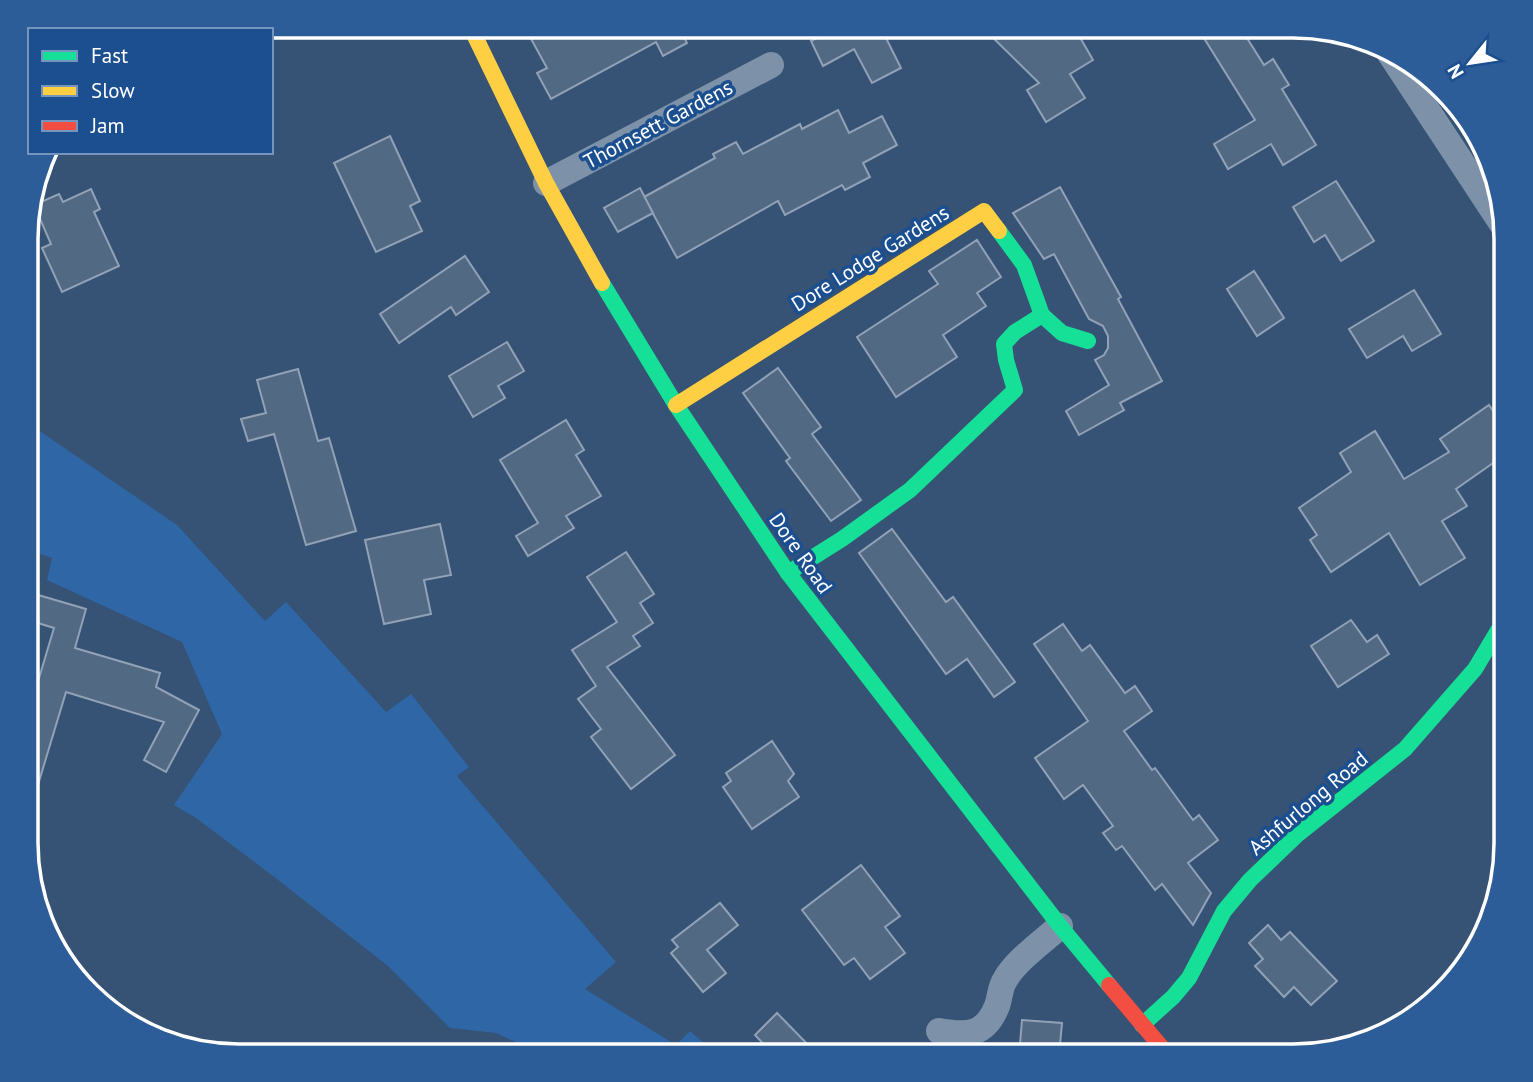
<svg xmlns="http://www.w3.org/2000/svg" width="1533" height="1082" font-family="'PT Sans',sans-serif">
<style>
.green{fill:#2f66a5}
.building{fill:#526984;stroke:#92a2b6;stroke-width:2}
.lines{fill:none;stroke-linecap:round;stroke-linejoin:round}
.street{stroke:#7d92a8;stroke-width:26}
.fast{stroke:#16e098;stroke-width:16}
.slow{stroke:#ffcf43;stroke-width:16}
.jam{stroke:#f24e42;stroke-width:16}
.labels{text-anchor:middle;dominant-baseline:central;stroke-width:7;stroke-linejoin:round;paint-order:stroke}
.street-label{font-size:21px;fill:#fff;stroke:#1b4f8f}
.rim{fill:none;stroke:#fff;stroke-width:3.5}
</style>
<rect width="100%" height="100%" fill="#365274"/>
<polygon class="green" points="28,423 177,525 265,621 286,602 386,712 411,694 469,767 457,776 616,962 585,989 676,1045 690,1031 719,1056 543,1055 496,1033 450,1028 388,966 273,876 196,818 174,805 222,734 182,642 47,580 52,558 28,550"/>
<g class="building">
<polygon points="524,26 685,26 680,29 687,43 663,56 656,42 551,99 537,73 547,68"/>
<polygon points="840,26 899,27 884,34 901,68 872,83 854,49 823,66 811,41"/>
<polygon points="982,27 1074,27 1093,60 1070,74 1085,98 1046,122 1027,90 1039,83"/>
<polygon points="1197,27 1240,27 1264,65 1273,59 1289,85 1282,89 1316,145 1283,165 1271,144 1228,169 1214,144 1255,120"/>
<polygon points="838,110 849,133 882,116 897,145 863,163 870,177 845,190 842,185 785,215 778,201 677,258 644,197 715,158 713,154 736,142 743,154 800,124 802,129"/>
<polygon points="390,136 420,201 410,206 422,231 376,252 334,163"/>
<polygon points="1336,181 1374,241 1341,261 1325,235 1314,242 1293,207"/>
<polygon points="1060,187 1121,297 1118,299 1162,381 1120,403 1124,410 1079,435 1066,411 1109,385 1095,360 1104,355 1108,348 1108,336 1103,326 1089,319 1054,254 1044,259 1013,213"/>
<polygon points="640,188 653,213 618,232 604,208"/>
<polygon points="91,189 100,209 94,212 119,266 62,292 42,248 51,244 34,205 59,194 63,202"/>
<polygon points="977,240 1001,277 977,293 986,306 943,335 957,357 896,397 857,337 938,284 929,271"/>
<polygon points="465,256 489,292 456,315 451,307 399,343 380,314"/>
<polygon points="1254,271 1284,318 1257,336 1227,289"/>
<polygon points="1414,290 1441,334 1412,351 1403,336 1367,358 1349,329"/>
<polygon points="507,342 524,371 498,386 505,398 473,417 449,376"/>
<polygon points="778,368 821,427 812,434 861,500 831,521 786,461 790,458 743,393"/>
<polygon points="298,369 318,441 329,438 356,531 306,545 274,434 248,441 241,419 266,413 257,380"/>
<polygon points="1489,405 1501,422 1495,426 1506,442 1506,454 1456,489 1467,506 1442,521 1465,558 1420,585 1389,533 1331,572 1310,540 1317,535 1299,508 1351,472 1340,453 1375,431 1404,479 1449,452 1440,439"/>
<polygon points="566,420 584,450 576,455 601,496 566,516 574,528 528,556 516,536 538,523 500,460"/>
<polygon points="440,524 451,575 424,580 431,614 384,624 365,540"/>
<polygon points="892,529 946,602 953,597 1015,682 994,697 967,659 946,674 859,553"/>
<polygon points="626,552 654,594 640,603 653,623 633,636 640,646 607,667 675,755 631,789 591,737 601,729 578,699 596,686 572,650 617,622 587,577"/>
<polygon points="28,592 86,609 75,648 160,673 156,687 199,710 166,772 144,760 164,722 66,692 34,798 28,797 28,715 54,628 28,620"/>
<polygon points="1351,620 1367,642 1377,635 1389,654 1338,687 1311,646"/>
<polygon points="1063,624 1082,651 1090,645 1125,693 1135,686 1152,711 1124,731 1152,770 1155,768 1193,820 1199,815 1218,840 1188,863 1211,893 1193,925 1162,884 1155,890 1122,846 1116,850 1103,833 1113,826 1083,785 1064,799 1035,758 1088,721 1034,644"/>
<polygon points="772,741 794,774 788,781 799,797 752,829 723,787 731,781 726,773"/>
<polygon points="861,865 900,916 885,927 905,953 870,979 854,958 844,965 802,910"/>
<polygon points="720,903 738,925 707,950 726,973 703,992 671,953 678,947 672,940"/>
<polygon points="1268,925 1281,940 1290,932 1337,981 1311,1005 1294,987 1284,997 1255,966 1263,959 1249,943"/>
<polygon points="777,1013 819,1056 775,1056 755,1035"/>
<polygon points="1022,1020 1062,1023 1059,1056 1019,1056"/>
</g>
<g class="lines">
<g class="street">
<polyline points="1387,49 1506,230"/>
<polyline points="546,183 771,65"/>
<path d="M 939,1031 C 967,1036 985,1036 997,1006 C 1000,998 1000,987 1005,980 C 1015,961 1044,941 1060,926"/>
</g>
<g class="fast">
<polyline points="999,231 1024,265 1042,315 1062,333 1088,341"/>
<polyline points="602,283 676,405 788,573 1060,926 1109,985"/>
<polyline points="788,573 842,539 910,490 1015,390 1006,360 1004,344 1015,332 1042,315"/>
<polyline points="1142,1025 1173,997 1189,978 1224,911 1250,880 1297,835 1405,749 1475,669 1506,617"/>
</g>
<g class="slow">
<polyline points="470,26 546,183 602,283"/>
<polyline points="676,405 984,211 999,231"/>
</g>
<polyline class="jam" points="1109,985 1169,1056"/>
</g>
<g class="labels">
<g class="street-label">
<text transform="translate(658 124) rotate(-28)">Thornsett Gardens</text>
<text transform="translate(870 258) rotate(-32)">Dore Lodge Gardens</text>
<text transform="translate(801 553) rotate(55)">Dore Road</text>
<text transform="translate(1308 803) rotate(-40)">Ashfurlong Road</text>
</g>
</g>
<path d="M0 0H1533V1082H0ZM239 38H1293A201 201 0 0 1 1494 239V843A201 201 0 0 1 1293 1044H239A201 201 0 0 1 38 843V239A201 201 0 0 1 239 38Z" fill="#2d5d98" fill-rule="evenodd"/>
<path class="rim" d="M239 38H1293A201 201 0 0 1 1494 239V843A201 201 0 0 1 1293 1044H239A201 201 0 0 1 38 843V239A201 201 0 0 1 239 38Z"/>
<rect x="28" y="28" width="245" height="126" fill="#1b4f8f" stroke="#7695bc" stroke-width="2"/>
<rect x="42" y="51" width="35" height="10" fill="#16e098" stroke="#7695bc" stroke-width="2"/>
<text x="91" y="63" font-size="21" fill="#ffffff">Fast</text>
<rect x="42" y="86" width="35" height="10" fill="#ffcf43" stroke="#7695bc" stroke-width="2"/>
<text x="91" y="98" font-size="21" fill="#ffffff">Slow</text>
<rect x="42" y="121" width="35" height="10" fill="#f24e42" stroke="#7695bc" stroke-width="2"/>
<text x="91" y="133" font-size="21" fill="#ffffff">Jam</text>
<g transform="translate(1470 63) rotate(240)" stroke="#1b4f8f" stroke-width="5" paint-order="stroke">
<path d="M0-5L12 26L0 18L-12 26Z" fill="#ffffff"/>
<text y="-10" font-size="19" font-weight="bold" text-anchor="middle" fill="#ffffff">N</text>
</g>
</svg>
